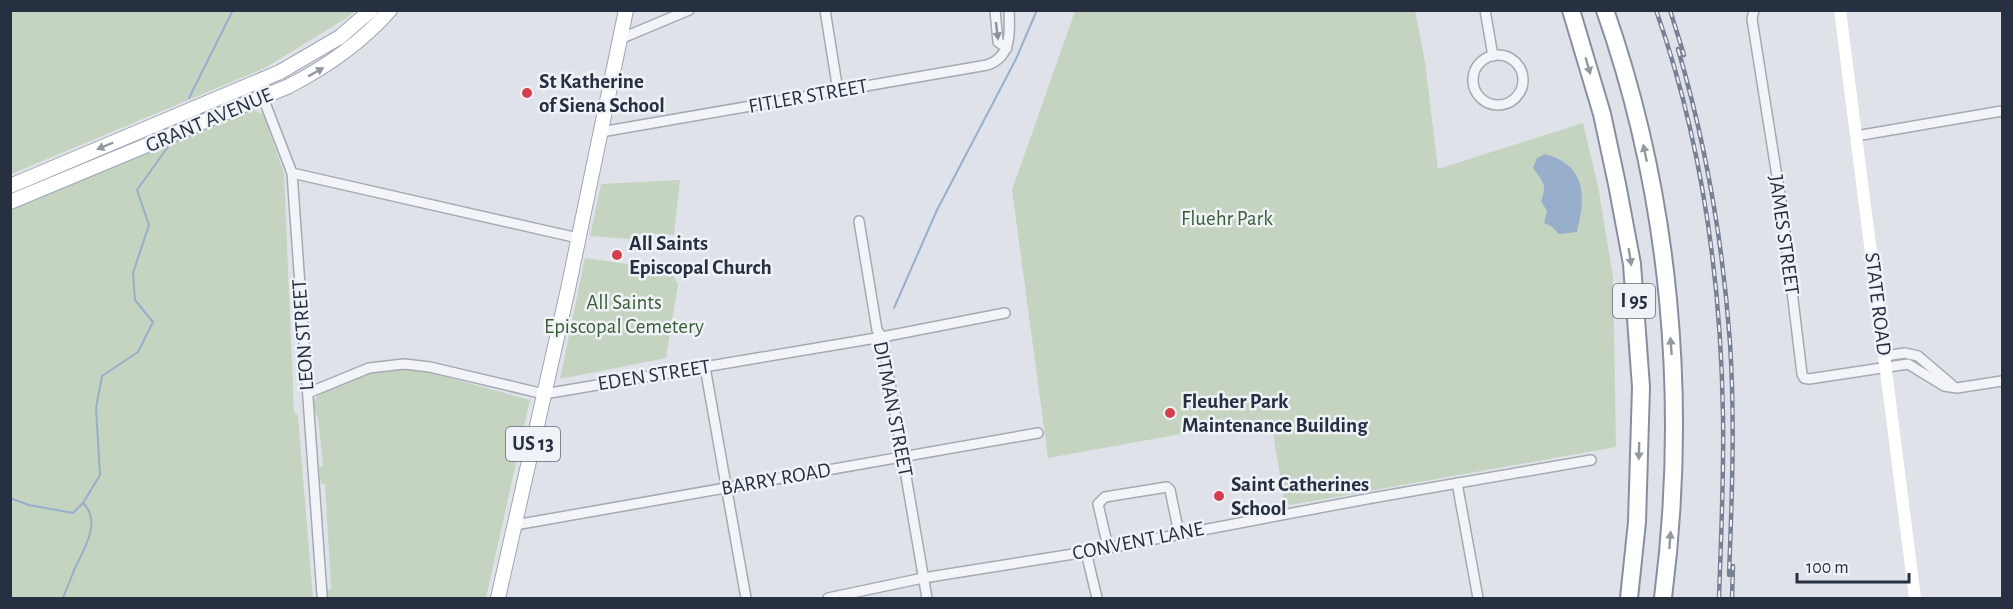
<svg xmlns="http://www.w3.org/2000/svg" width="2013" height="609" font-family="'Alegreya Sans',sans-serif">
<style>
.green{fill:#c4d4c0}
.water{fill:#98afcb}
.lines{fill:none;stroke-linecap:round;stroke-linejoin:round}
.stream{stroke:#98afcb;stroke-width:2}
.minor-casing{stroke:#a4aab3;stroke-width:12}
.primary-casing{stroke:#9ea6b6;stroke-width:16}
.motorway-casing{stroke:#868fa1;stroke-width:20}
.minor{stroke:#f2f4f7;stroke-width:9}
.secondary{stroke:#fff;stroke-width:12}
.primary{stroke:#fff;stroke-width:14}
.motorway{stroke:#fff;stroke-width:16}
.rail-casing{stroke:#788194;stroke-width:4.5}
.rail{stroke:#eff2f7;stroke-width:2;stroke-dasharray:7;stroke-linecap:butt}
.oneway{fill:#8c929c}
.oneway2{fill:#9398a0}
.poi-dot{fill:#d53e4d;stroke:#eff2f7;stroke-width:2}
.labels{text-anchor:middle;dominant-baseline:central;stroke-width:5;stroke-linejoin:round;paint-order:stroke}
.shield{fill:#eff2f7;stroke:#636a78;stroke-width:1.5}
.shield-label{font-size:20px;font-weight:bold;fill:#273041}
.poi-label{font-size:21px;font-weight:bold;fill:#273041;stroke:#eff2f7;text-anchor:start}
.street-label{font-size:21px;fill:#273041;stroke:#eff2f7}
.park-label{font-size:21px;fill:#3a5e34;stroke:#eff2f7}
</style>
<rect width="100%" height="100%" fill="#dfe3e9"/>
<g class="green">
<polygon points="11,10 355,10 355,11 348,17 265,68 11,174"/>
<polygon points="1075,11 1415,11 1425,62 1438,169 1583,123 1598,186 1613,277 1616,447 1285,506 1271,421 1192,432 1048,458 1012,190"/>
<polygon points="251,109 263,114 284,173 294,412 298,416 313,598 11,598 11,208"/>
<polygon points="680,180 674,235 643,233 629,239 590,236 601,184"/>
<polygon points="585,258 654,268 660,272 673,275 678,284 666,358 560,379"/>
<path d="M 389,369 L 425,371 L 530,400 L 486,598 L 326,598 L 329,589 L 331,588 L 325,484 L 321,484 L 319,467 L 323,466 L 318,417 L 315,413 L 314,400 C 333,381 363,374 389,369 Z"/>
</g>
<path class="water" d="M 1545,154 C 1587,166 1586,197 1577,232 L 1559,234 L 1551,226 L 1544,223 L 1547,211 L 1541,201 C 1548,184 1542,181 1533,168 L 1537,158 Z"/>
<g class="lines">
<g class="stream">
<polyline points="189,98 233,10"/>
<polyline points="894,308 937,210 1016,59 1037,10"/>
<polyline points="10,498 29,505 73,513 83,503 100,475 96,408 102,376 138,352 153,322 135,300 133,273 149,225 137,190 170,144"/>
<path d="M 63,598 C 67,588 71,578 75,568 C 84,549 102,521 83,503"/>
</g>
<defs>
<g id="minor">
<polyline points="825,10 838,91"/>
<polyline points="995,10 998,42 1007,48"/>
<polyline points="1485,10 1493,56"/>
<polyline points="1754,10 1752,19 1782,208 1802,374 1804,378 1809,379 1908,364 1944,386 1957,388 2002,381"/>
<polyline points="620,39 689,10"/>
<circle cx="1498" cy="80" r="25"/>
<polyline points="257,82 292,173 322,595"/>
<path d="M 601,132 L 987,65 C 1012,57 1010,32 1009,10"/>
<polyline points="1856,136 2002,111"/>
<polyline points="292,173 578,238"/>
<polyline points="859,221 877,330 882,337 927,598"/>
<polyline points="1885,356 1905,353 1918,356 1952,385"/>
<polyline points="705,367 746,598"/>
<polyline points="308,393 369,368 404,364 430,367 544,394 882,337 1005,313"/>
<polyline points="1457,483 1478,598"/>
<polyline points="515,525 1038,433"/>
<polyline points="1108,547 1098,504 1105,497 1167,487 1170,490 1179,533"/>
<polyline points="1086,552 1097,598"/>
<polyline points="828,598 923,578 1086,552 1372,498 1591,460"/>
</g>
<g id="primary">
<polyline points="10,186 280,72 340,37 371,10"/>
<path d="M 10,202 L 289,86 C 328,66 361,43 390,10"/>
<polyline points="498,598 568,289 626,10"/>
</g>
<g id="motorway">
<polyline points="1571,10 1602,114 1617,184 1632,264 1641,387 1637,522 1629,598"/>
<path d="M 1605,10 C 1671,198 1688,401 1663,598"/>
</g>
</defs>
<use href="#minor" class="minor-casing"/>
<use href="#primary" class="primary-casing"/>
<use href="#motorway" class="motorway-casing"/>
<use href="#minor" class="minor"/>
<polyline class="secondary" points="1840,10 1915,598"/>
<use href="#primary" class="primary"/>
<use href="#motorway" class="motorway"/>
<defs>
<g id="rail">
<path d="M 1656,10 C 1702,141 1721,279 1723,417 C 1724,477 1721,538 1719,598"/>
<polyline points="1670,10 1684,55"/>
<path d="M 1678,49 C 1706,145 1723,243 1730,343 C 1735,420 1732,498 1729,575"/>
<polyline points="1732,598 1733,566"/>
</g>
</defs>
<use href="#rail" class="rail-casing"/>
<use href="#rail" class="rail"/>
</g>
<defs><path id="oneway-solid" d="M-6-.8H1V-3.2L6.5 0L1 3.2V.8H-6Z" transform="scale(1.5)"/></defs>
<use class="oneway" href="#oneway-solid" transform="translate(997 31) rotate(83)"/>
<g class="oneway2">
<use href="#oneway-solid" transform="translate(1588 66) rotate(74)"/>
<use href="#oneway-solid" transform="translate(316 72) rotate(-29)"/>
<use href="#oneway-solid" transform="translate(105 146) rotate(157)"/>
<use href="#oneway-solid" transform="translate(1645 153) rotate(-102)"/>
<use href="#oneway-solid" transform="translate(1630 257) rotate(81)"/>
<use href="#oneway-solid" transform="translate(1671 346) rotate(-94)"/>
<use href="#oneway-solid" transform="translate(1639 451) rotate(91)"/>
<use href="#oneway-solid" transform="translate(1670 540) rotate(-86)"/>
</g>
<g class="poi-dot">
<circle cx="527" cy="93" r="6"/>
<circle cx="617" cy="255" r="6"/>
<circle cx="1170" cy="413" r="6"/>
<circle cx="1219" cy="496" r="6"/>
</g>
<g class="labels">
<g class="shield">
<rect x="1613" y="284" width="42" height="34" rx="4.5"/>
<rect x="506" y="427" width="54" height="34" rx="4.5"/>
</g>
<g class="shield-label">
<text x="1634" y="301">I 95</text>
<text x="533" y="444">US 13</text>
</g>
<g class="poi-label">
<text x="539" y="81">St Katherine<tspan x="539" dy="24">of Siena School</tspan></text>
<text x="629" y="243">All Saints<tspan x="629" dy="24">Episcopal Church</tspan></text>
<text x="1182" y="401">Fleuher Park<tspan x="1182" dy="24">Maintenance Building</tspan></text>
<text x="1231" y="484">Saint Catherines<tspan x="1231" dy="24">School</tspan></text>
</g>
<g class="street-label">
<text transform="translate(808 96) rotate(-10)">FITLER STREET</text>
<text transform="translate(209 120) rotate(-23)">GRANT AVENUE</text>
<text transform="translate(1784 235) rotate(82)">JAMES STREET</text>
<text transform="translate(1878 304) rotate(83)">STATE ROAD</text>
<text transform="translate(303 335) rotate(-94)">LEON STREET</text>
<text transform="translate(654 375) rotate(-9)">EDEN STREET</text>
<text transform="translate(893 409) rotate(79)">DITMAN STREET</text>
<text transform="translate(776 479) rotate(-10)">BARRY ROAD</text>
<text transform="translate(1138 541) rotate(-11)">CONVENT LANE</text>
</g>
<g class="park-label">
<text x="1227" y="218">Fluehr Park</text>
<text x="624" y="302">All Saints<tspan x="624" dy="24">Episcopal Cemetery</tspan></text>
</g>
</g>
<rect width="2013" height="609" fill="none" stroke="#273041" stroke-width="24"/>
<path d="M1797 573v9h112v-9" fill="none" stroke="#273041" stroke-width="3"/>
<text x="1806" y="573" font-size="18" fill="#273041" stroke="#eff2f7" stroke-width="4.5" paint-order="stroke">100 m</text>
</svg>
